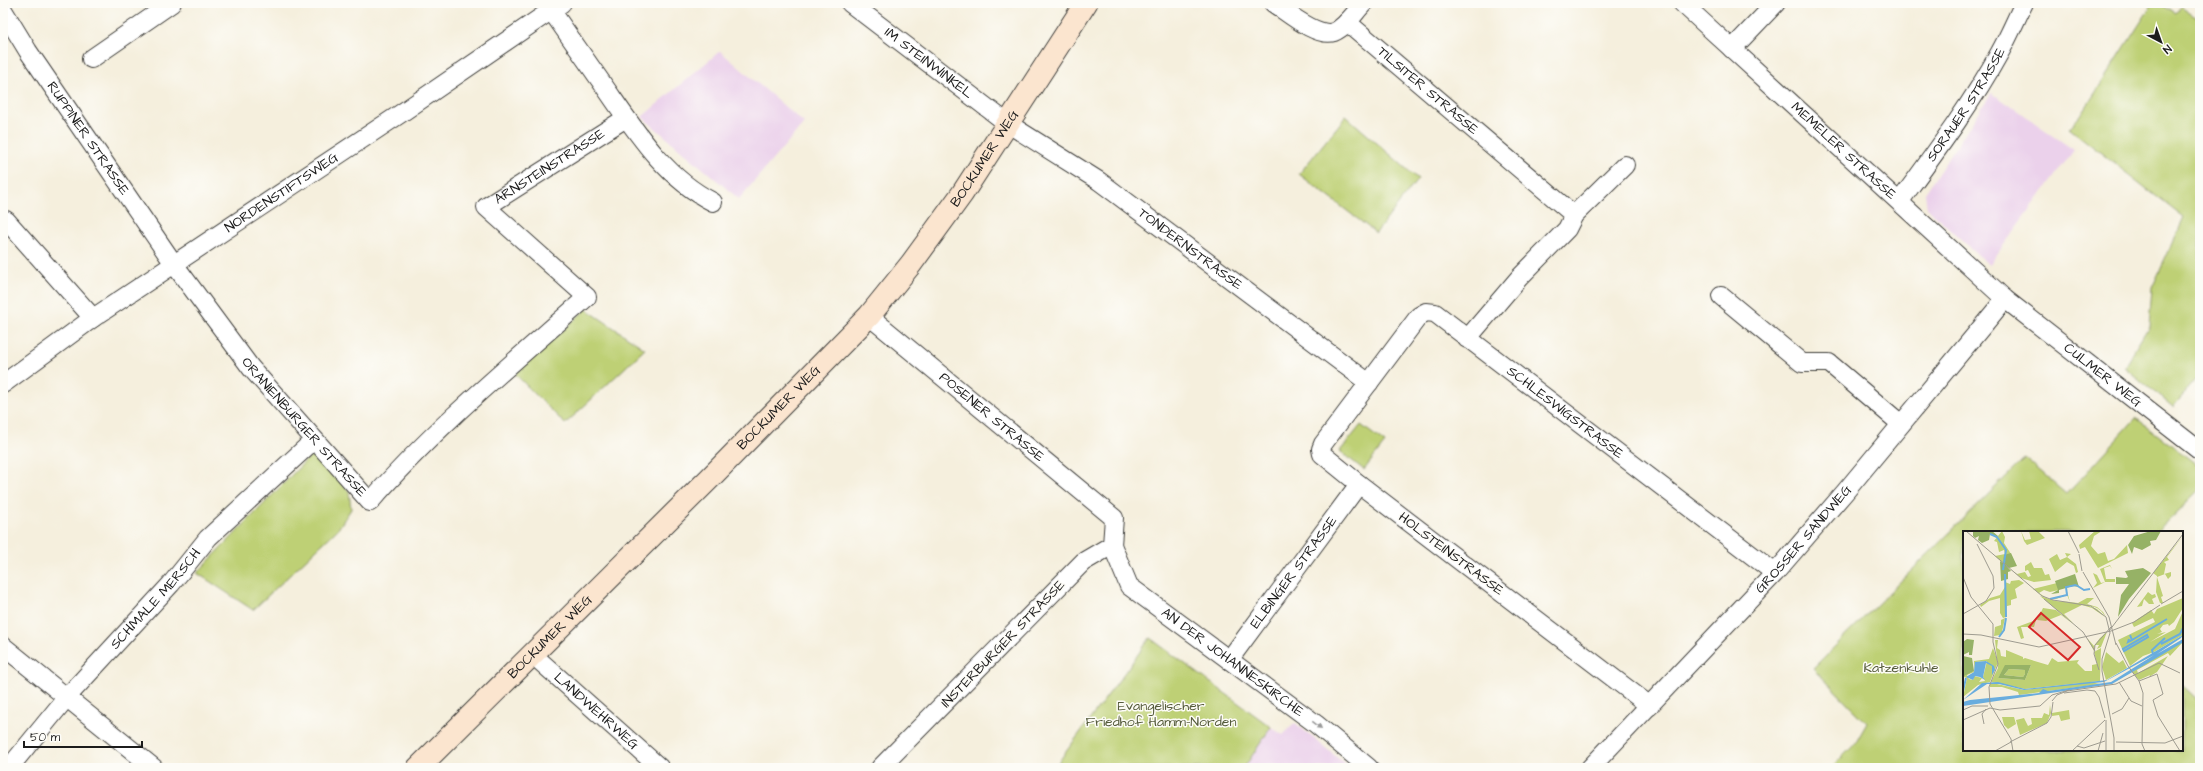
<svg xmlns="http://www.w3.org/2000/svg" width="2203" height="771" font-family="'Architects Daughter',sans-serif">
<style>
.built{fill:#ebd1eb}
.green{fill:#bed074;stroke:#6d7648}
.lines{fill:none;stroke-linecap:round;stroke-linejoin:round}
.minor-casing{stroke:#3d3c39;stroke-width:20}
.secondary-casing{stroke:#3d3c39;stroke-width:24}
.minor{stroke:#fff;stroke-width:18}
.secondary{stroke:#fbe5cf;stroke-width:22}
.oneway{fill:#999}
.labels{text-anchor:middle;dominant-baseline:central;stroke-width:3;stroke-linejoin:round;paint-order:stroke}
.street-label{font-size:14px;fill:#1c1c1c;stroke:#fdfcf7}
.park-label{font-size:14px;fill:#555b3b;stroke:#fdfcf7}
.inset-river{fill:none;stroke:#69adde;stroke-width:2}
.inset-road{fill:none;stroke:#9e9b90;stroke-width:1}
.view{fill:#d62828;fill-opacity:0.15;stroke:#d62828;stroke-width:2}
.inset-edge{fill:none;stroke:#1c1c1c;stroke-width:2}
</style>
<rect width="100%" height="100%" fill="#fdfcf7"/>
<filter id="ink" filterUnits="userSpaceOnUse"><feTurbulence type="fractalNoise" baseFrequency=".025" numOctaves="2"/><feDisplacementMap in="SourceGraphic" scale="8" xChannelSelector="R" yChannelSelector="G"/><feConvolveMatrix kernelMatrix="1 2 1 2 8 2 1 2 1" color-interpolation-filters="sRGB"/></filter>
<filter id="wash" filterUnits="userSpaceOnUse"><feTurbulence type="fractalNoise" baseFrequency=".012" numOctaves="4" result="noise"/><feDisplacementMap in="SourceGraphic" scale="16" xChannelSelector="R" yChannelSelector="G"/><feGaussianBlur stdDeviation="0.9" result="paint"/><feColorMatrix in="noise" values="0 0 0 0 0 0 0 0 0 0 0 0 0 0 0 0 0 1.4 0 .05"/><feComposite in="paint" operator="in"/></filter>
<g filter="url(#wash)">
<rect width="100%" height="100%" fill="#f5efdd"/>
<g class="built">
<polygon points="720,51 804,123 739,199 642,117"/>
<polygon points="1992,93 2074,150 1989,265 1927,208 1925,193"/>
<polygon points="1295,723 1350,768 1244,768 1271,727 1283,735"/>
</g>
<g class="green">
<polygon points="2153,3 2159,3 2176,14 2181,6 2200,19 2200,375 2173,407 2124,367 2149,326 2152,288 2184,218 2069,128 2081,115"/>
<polygon points="1346,116 1418,179 1376,233 1299,174"/>
<polygon points="586,309 645,349 565,424 515,374"/>
<polygon points="2136,418 2200,467 2200,489 2156,532 1964,532 1964,750 2182,750 2182,685 2200,702 2200,768 1831,768 1855,744 1867,723 1813,668 2025,458 2067,494"/>
<polygon points="1361,425 1385,443 1364,470 1340,451"/>
<polygon points="314,452 349,491 351,509 338,529 253,610 197,573"/>
<polygon points="1150,638 1271,727 1244,768 1054,768"/>
</g>
</g>
<g filter="url(#ink)">
<g class="lines">
<defs>
<g id="minor">
<path d="M 546,3 C 567,33 588,63 609,93 C 638,135 667,179 713,202"/>
<path id="s1" d="M 850,3 L 1007,123 L 1099,181 L 1369,383"/>
<path d="M 1273,3 C 1287,12 1317,38 1334,32 C 1346,27 1355,12 1364,3"/>
<path id="s2" d="M 1682,3 L 2005,299 L 2200,451"/>
<path id="s3" d="M 3,10 L 28,51 L 174,264 L 251,368 L 370,502 C 435,427 513,363 587,297 L 486,207 L 626,118"/>
<path id="s4" d="M 1347,22 L 1574,215"/>
<polyline points="1732,49 1776,3"/>
<polyline points="91,59 172,3"/>
<path id="s5" d="M 1900,201 C 1935,153 1971,105 2000,52 C 2009,36 2016,19 2024,3"/>
<polyline points="3,223 6,220 93,318"/>
<polyline points="1721,296 1802,363 1829,363 1901,424"/>
<path id="s6" d="M 869,316 L 1114,518 L 1112,545 L 1083,562 L 880,768"/>
<polyline points="1467,339 1519,278 1567,229 1574,215 1625,165"/>
<path id="s7" d="M 3,384 L 93,318 L 400,114 L 562,3"/>
<path id="s8" d="M 1112,545 L 1129,586 L 1316,724 L 1369,768"/>
<polyline points="3,646 154,768"/>
<path id="s9" d="M 532,654 L 660,768"/>
<path id="s10" d="M 1229,660 L 1359,484"/>
<path id="s11" d="M 1650,706 L 1359,484 L 1322,454 L 1321,449 L 1323,444 L 1419,316 L 1426,312 L 1435,313 L 1775,573"/>
<path id="s12" d="M 9,768 L 67,697 L 171,584 L 208,538 L 314,440"/>
<path id="s13" d="M 1590,768 L 1775,573 L 1845,492 L 2005,299"/>
</g>
<g id="secondary">
<path id="s14" d="M 418,768 L 710,478 L 869,316 L 911,264 L 962,194 L 1086,3"/>
</g>
</defs>
<use href="#minor" class="minor-casing"/>
<use href="#secondary" class="secondary-casing"/>
<use href="#minor" class="minor"/>
<use href="#secondary" class="secondary"/>
</g>
<defs><path id="oneway-solid" d="M-6-.8H1V-3.2L6.5 0L1 3.2V.8H-6Z"/></defs>
<use class="oneway" href="#oneway-solid" transform="translate(1317 725) rotate(38)"/>
</g>
<g class="labels">
<g class="street-label">
<text stroke="none"><textPath href="#s1" startOffset="99">IM STEINWINKEL</textPath></text>
<text stroke="none"><textPath href="#s4" startOffset="106">TILSITER STRASSE</textPath></text>
<text stroke="none"><textPath href="#s5" startOffset="117">SORAUER STRASSE</textPath></text>
<text stroke="none"><textPath href="#s3" startOffset="154">RUPPINER STRASSE</textPath></text>
<text stroke="none"><textPath href="#s2" startOffset="219">MEMELER STRASSE</textPath></text>
<text stroke="none"><textPath href="#s14" startOffset="834">BOCKUMER WEG</textPath></text>
<text stroke="none"><textPath href="#s3" startOffset="1124">ARNSTEINSTRASSE</textPath></text>
<text stroke="none"><textPath href="#s7" startOffset="338">NORDENSTIFTSWEG</textPath></text>
<text stroke="none"><textPath href="#s1" startOffset="420">TONDERNSTRASSE</textPath></text>
<text stroke="none"><textPath href="#s2" startOffset="562">CULMER WEG</textPath></text>
<text stroke="none"><textPath href="#s14" startOffset="510">BOCKUMER WEG</textPath></text>
<text stroke="none"><textPath href="#s11" startOffset="765">SCHLESWIGSTRASSE</textPath></text>
<text stroke="none"><textPath href="#s6" startOffset="159">POSENER STRASSE</textPath></text>
<text stroke="none"><textPath href="#s3" startOffset="515">ORANIENBURGER STRASSE</textPath></text>
<text stroke="none"><textPath href="#s13" startOffset="313">GROSSER SANDWEG</textPath></text>
<text transform="translate(1451 554) rotate(37)">HOLSTEINSTRASSE</text>
<text stroke="none"><textPath href="#s10" startOffset="109">ELBINGER STRASSE</textPath></text>
<text stroke="none"><textPath href="#s12" startOffset="224">SCHMALE MERSCH</textPath></text>
<text stroke="none"><textPath href="#s14" startOffset="186">BOCKUMER WEG</textPath></text>
<text transform="translate(1003 644) rotate(-46)">INSTERBURGER STRASSE</text>
<text stroke="none"><textPath href="#s8" startOffset="173">AN DER JOHANNESKIRCHE</textPath></text>
<text stroke="none"><textPath href="#s9" startOffset="86">LANDWEHRWEG</textPath></text>
</g>
<g class="park-label">
<text x="1901" y="668">Katzenkuhle</text>
<text x="1161" y="706">Evangelischer<tspan x="1161" dy="16">Friedhof Hamm-Norden</tspan></text>
</g>
</g>
<g transform="translate(1963 531)">
<rect width="220" height="220" fill="#f5efdd"/>
<path d="M 39,0 L 42,6 L 41,12 L 48,23 L 41,27 L 40,32 L 32,25 L 42,23 L 41,19 L 36,21 L 34,11 L 31,10 ZM 58,0 L 62,9 L 68,8 L 66,0 L 75,0 L 82,7 L 64,14 L 61,10 ZM 132,0 L 139,0 L 131,5 L 128,15 L 135,23 L 142,21 L 145,30 L 151,28 L 164,14 L 165,22 L 135,37 L 122,16 L 117,18 L 116,14 ZM 220,5 L 204,26 L 206,29 L 201,31 L 203,33 L 201,43 L 208,41 L 208,45 L 205,48 L 202,43 L 194,46 L 200,65 L 198,66 L 200,72 L 197,72 L 193,61 L 194,45 L 190,42 ZM 102,22 L 108,23 L 104,26 L 113,33 L 115,41 L 113,42 L 111,35 L 104,31 L 92,41 L 86,28 L 94,23 L 97,29 L 104,26 ZM 68,31 L 71,37 L 79,37 L 82,44 L 86,43 L 88,49 L 71,51 L 58,47 L 46,37 L 54,43 L 62,41 L 65,46 L 68,45 L 65,39 L 62,40 L 62,35 ZM 147,34 L 149,38 L 147,35 L 141,37 L 143,48 L 152,48 L 152,51 L 142,51 L 130,57 L 134,52 L 130,42 L 134,44 L 138,52 L 142,51 L 137,38 ZM 56,49 L 61,52 L 52,58 L 54,67 L 48,69 L 48,74 L 44,75 L 43,86 L 40,87 L 37,82 L 37,67 L 26,70 L 18,76 L 17,74 L 27,67 L 37,64 L 42,56 L 42,51 L 47,53 L 48,50 ZM 94,52 L 96,59 L 87,61 L 81,59 L 76,62 L 84,67 L 78,64 L 70,58 ZM 103,57 L 107,71 L 115,72 L 124,67 L 131,67 L 124,73 L 134,76 L 140,81 L 143,86 L 138,80 L 134,77 L 128,75 L 121,73 L 134,78 L 142,86 L 129,77 L 119,74 L 101,83 L 111,93 L 77,65 L 93,70 L 119,73 L 88,69 L 107,71 L 104,64 L 93,68 L 87,68 L 104,64 ZM 185,61 L 189,64 L 192,63 L 193,66 L 189,68 L 191,73 L 186,73 L 181,68 L 179,75 L 174,76 ZM 220,67 L 220,77 L 211,91 L 206,95 L 205,93 L 200,94 L 197,98 L 199,101 L 194,103 L 203,101 L 187,111 L 212,98 L 220,80 L 220,104 L 191,121 L 180,125 L 167,135 L 155,109 L 192,91 L 190,87 L 171,96 L 169,92 L 188,79 L 191,83 L 194,78 ZM 80,77 L 93,79 L 110,93 L 98,84 L 83,90 L 74,89 ZM 42,87 L 39,101 L 37,104 L 31,105 L 32,96 L 38,94 L 38,89 ZM 73,89 L 71,96 L 58,96 L 61,107 L 58,108 L 54,96 ZM 144,101 L 138,116 L 134,118 L 136,114 L 132,114 L 131,120 L 124,107 L 131,115 L 137,107 ZM 32,109 L 35,109 L 34,117 L 37,119 L 38,125 L 43,126 L 43,119 L 60,126 L 60,128 L 62,127 L 85,134 L 89,127 L 95,131 L 116,129 L 114,132 L 122,140 L 129,140 L 129,134 L 134,133 L 131,121 L 138,117 L 137,150 L 62,158 L 28,151 L 35,137 ZM 43,134 L 68,134 L 62,149 L 35,147 ZM 220,111 L 207,125 L 205,122 L 174,139 L 175,142 L 205,125 L 194,141 L 186,146 L 187,144 L 176,149 L 169,141 L 191,127 ZM 145,114 L 143,121 L 156,132 L 160,129 L 164,137 L 143,149 L 139,136 ZM 30,117 L 35,131 L 27,151 L 15,154 L 0,166 L 4,147 L 1,146 L 0,152 L 0,144 L 11,140 L 11,130 L 26,128 ZM 24,130 L 20,146 L 22,150 L 16,151 L 19,147 L 11,145 L 10,149 L 6,148 L 4,144 L 11,141 L 12,131 ZM 46,138 L 62,139 L 62,143 L 60,146 L 41,144 ZM 127,151 L 137,153 L 56,164 L 55,161 L 39,156 L 27,156 L 27,153 L 34,153 L 61,159 ZM 87,174 L 88,182 L 84,192 L 57,204 L 53,189 L 61,187 L 65,195 L 69,193 L 68,187 L 79,187 L 81,182 L 86,184 ZM 106,179 L 107,188 L 98,190 L 96,184 L 89,185 L 89,182 ZM 39,186 L 51,186 L 53,193 L 45,198 L 41,194 Z" fill="#bed074" fill-rule="evenodd"/>
<path d="M 10,0 L 29,0 L 35,5 L 34,7 L 27,3 L 26,9 L 19,12 L 15,9 L 16,5 L 12,7 L 10,5 ZM 188,0 L 198,0 L 193,9 L 187,10 L 188,14 L 179,19 L 171,16 L 169,23 L 165,14 L 171,5 ZM 48,22 L 54,35 L 46,37 L 42,33 L 48,40 L 45,41 L 45,48 L 38,50 L 37,30 L 40,32 L 41,24 ZM 180,37 L 188,42 L 166,68 L 155,86 L 158,64 L 166,53 L 153,53 L 153,46 L 163,47 L 165,46 L 162,40 ZM 112,43 L 116,56 L 110,55 L 96,59 L 96,62 L 88,63 L 95,59 L 92,50 ZM 4,108 L 11,109 L 9,124 L 6,124 L 6,121 L 0,124 L 0,111 ZM 0,125 L 9,127 L 11,140 L 1,145 ZM 42,134 L 68,134 L 62,149 L 35,147 ZM 46,138 L 62,139 L 62,143 L 60,146 L 41,144 Z" fill="#96b266" fill-rule="evenodd"/>
<path d="M 220,104 L 218,107 L 194,123 L 220,108 L 219,112 L 149,153 L 0,175 L 0,171 L 7,169 L 76,162 L 80,158 L 85,160 L 148,151 L 191,124 L 141,151 L 61,159 L 36,153 L 24,153 L 0,169 L 19,152 L 35,151 L 62,158 L 144,149 ZM 23,130 L 31,135 L 32,139 L 29,144 L 29,135 L 23,132 L 20,146 L 22,149 L 17,146 L 12,145 L 10,149 L 3,146 L 11,141 L 12,131 Z" fill="#69adde"/>
<path class="inset-river" d="M 27,3 L 34,6 L 43,19 L 40,39M 42,43 L 43,86M 113,54 L 121,59 L 127,58M 87,68 L 104,64 L 103,56 L 113,54M 184,104 L 185,106 L 161,120 L 160,118 ZM 36,106 L 41,99 L 43,87M 166,108 L 165,111 L 169,109 L 167,104M 169,109 L 204,88M 198,113 L 217,103 L 220,97M 190,123 L 189,119 L 202,107M 0,160 L 3,147"/>
<path class="inset-road" d="M 3,0 L 79,65 L 90,69 L 128,75 L 143,86 L 147,102 L 139,128 L 139,140 L 151,207 L 151,220M 105,0 L 116,22M 116,23 L 119,40M 120,41 L 146,86 L 153,114M 0,46 L 8,66 L 30,93 L 30,111 L 35,133 L 26,156 L 27,173 L 48,208 L 50,220M 81,68 L 120,101 L 132,120M 198,73 L 220,60M 0,83 L 23,70 L 31,57 L 30,45 L 14,13M 146,100 L 220,3M 0,103 L 18,104 L 76,116 L 148,100 L 171,91 L 197,74M 153,112 L 165,135 L 176,150 L 180,162 L 179,213 L 182,220M 136,139 L 131,123 L 132,114 L 148,96M 176,150 L 194,143 L 200,163 L 190,169 L 195,185 L 217,220M 156,151 L 168,170 L 179,175M 101,162 L 124,159 L 132,160 L 136,166 L 142,187M 89,170 L 94,164 L 104,160 L 153,153 L 196,132 L 217,142M 0,179 L 9,175 L 25,175M 149,183 L 159,178 L 166,167M 0,189 L 27,177 L 37,179 L 77,175 L 89,164 L 106,159M 143,189 L 143,220M 21,193 L 19,183 L 23,178M 47,211 L 84,192 L 88,186 L 90,171M 153,211 L 202,212 L 220,205M 114,215 L 121,217 L 142,210M 32,220 L 48,211M 109,220 L 142,189M 135,220 L 140,202"/>
<path class="view" d="M 78,82 L 117,116 L 105,129 L 66,96 Z"/>
<rect width="220" height="220" class="inset-edge"/>
</g>
<rect width="2203" height="771" fill="none" stroke="#fdfcf7" stroke-width="16"/>
<g transform="translate(2161 42) rotate(139)" stroke="#fdfcf7" stroke-width="3" paint-order="stroke">
<path d="M0-3L7 15L0 10L-7 15Z" fill="#1c1c1c"/>
<text y="-6" font-size="11" font-weight="bold" text-anchor="middle" fill="#1c1c1c">N</text>
</g>
<path d="M24 741v6h118v-6" fill="none" stroke="#1c1c1c" stroke-width="2"/>
<text x="30" y="741" font-size="12" fill="#1c1c1c" stroke="#fdfcf7" stroke-width="3" paint-order="stroke">50 m</text>
</svg>
